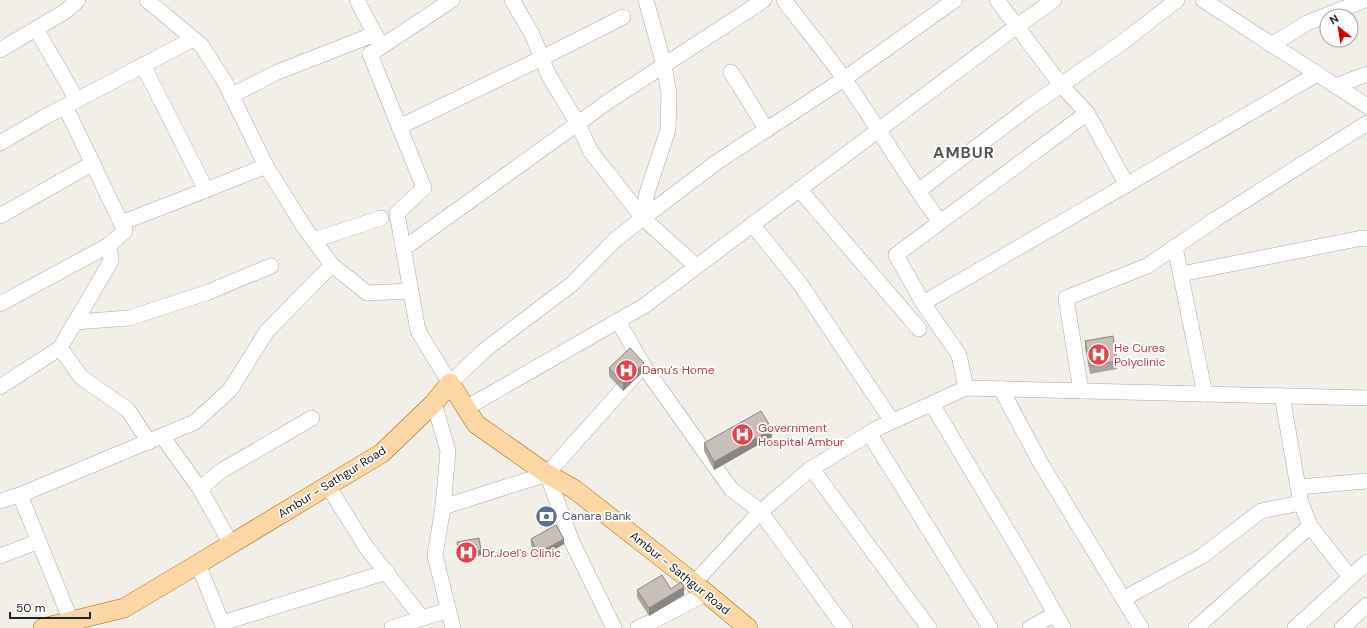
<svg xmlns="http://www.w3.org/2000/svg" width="1367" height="628" font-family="'DM Sans',sans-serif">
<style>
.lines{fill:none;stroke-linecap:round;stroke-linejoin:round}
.minor-casing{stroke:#a9a9a9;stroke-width:16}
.major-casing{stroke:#a06b00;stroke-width:20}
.minor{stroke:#fff;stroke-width:15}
.major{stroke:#fcd6a4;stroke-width:19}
.wall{fill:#aba49e}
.shaded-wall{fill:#8b8681}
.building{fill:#c7bfb8;stroke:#8b8681}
.labels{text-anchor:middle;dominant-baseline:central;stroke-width:3.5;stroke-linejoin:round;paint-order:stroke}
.health-label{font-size:12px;fill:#be3a42;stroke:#fff;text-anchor:start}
.street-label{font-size:12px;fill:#222;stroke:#fff}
.service-label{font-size:12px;fill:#4e5e75;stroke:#fff;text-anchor:start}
.district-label{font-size:16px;font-weight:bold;letter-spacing:1px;fill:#555;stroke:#fff}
</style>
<rect width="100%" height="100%" fill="#f2efe9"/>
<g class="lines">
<defs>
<g id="minor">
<polyline points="147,0 202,46 226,84 266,166 306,230 332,265 367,293 411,291"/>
<polyline points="357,0 379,42"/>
<polyline points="452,0 370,54 424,188 397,213 418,331 450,383 486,349 572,284 615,240 643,218 647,193 668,130 669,94 664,65 646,0"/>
<polyline points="512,0 532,34 549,76 578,124 591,152 643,218 696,266"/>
<path d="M 784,0 C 804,27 826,53 845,80 C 878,127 906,176 940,222"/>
<polyline points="997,0 1061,85 1087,113 1127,185"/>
<polyline points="1203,0 1367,106"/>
<polyline points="36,29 77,100"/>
<polyline points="1271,45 1307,23 1365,0"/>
<polyline points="0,50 66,11 78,0"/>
<polyline points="143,65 206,190 266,166"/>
<polyline points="731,72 767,130"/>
<polyline points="1336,86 1367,74"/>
<polyline points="231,96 275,73 375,34"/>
<polyline points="399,127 542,58 623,17"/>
<polyline points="0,143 43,118 193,39"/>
<polyline points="799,189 919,329"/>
<polyline points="918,191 1028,108 1123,42 1177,0"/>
<polyline points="0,216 93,163"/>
<polyline points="643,218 717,162 844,79 955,0"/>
<polyline points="121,223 206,190"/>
<polyline points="752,224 801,285 892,421"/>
<polyline points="314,240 381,218"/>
<polyline points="1175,247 1205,394"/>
<polyline points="403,249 609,101 764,0"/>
<polyline points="1181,274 1362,238 1367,239"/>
<polyline points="923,303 1317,74"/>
<polyline points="0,304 109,245"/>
<polyline points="618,321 643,365 731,489 760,511 845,628"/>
<polyline points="75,322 129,318 206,293 271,266"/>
<polyline points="60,348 81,377 128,410 149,442"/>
<polyline points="0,387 60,348 111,261 109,245 125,231 65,106"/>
<polyline points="966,388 959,355 923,303 896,255 1087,113"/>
<polyline points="1001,389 1040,462 1141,628"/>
<polyline points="1081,391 1066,298 1147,266 1216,219 1367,123"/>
<polyline points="1282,396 1298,487"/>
<polyline points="434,403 448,451 443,507 435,555 453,628"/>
<polyline points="932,404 1029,567 1063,628"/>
<polyline points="466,408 644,306 1017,26 1054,0"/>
<polyline points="869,433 990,628"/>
<polyline points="162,436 200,489 231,544"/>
<polyline points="812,469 929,628"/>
<polyline points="547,474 572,542 614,628"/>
<polyline points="328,486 366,547 422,618"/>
<polyline points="200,489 221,471 312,418"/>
<polyline points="0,501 20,495"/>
<polyline points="443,507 547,474 635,375"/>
<polyline points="0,556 39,541"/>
<polyline points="198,564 224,628"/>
<polyline points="1350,577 1310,526 1301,503 1298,487 1367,481"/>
<polyline points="694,583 757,515 809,470 878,428 966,388 1367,398"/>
<polyline points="1123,599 1202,556 1261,511 1301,503"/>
<polyline points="71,621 20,495 195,422 230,390 267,331 332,265"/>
<polyline points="222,623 387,572"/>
<polyline points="392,628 448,610"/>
<polyline points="638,628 655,620 707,593"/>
<polyline points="1030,628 1055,614"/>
<polyline points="1196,628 1310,526"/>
<polyline points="1295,628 1367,562"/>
<polyline points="1342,628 1367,605"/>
</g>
<polyline id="major" points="43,628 124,608 198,564 382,453 434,403 450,383 476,424 547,474 574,489 694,583 748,628"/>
</defs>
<use href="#minor" class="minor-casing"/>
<use href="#major" class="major-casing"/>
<use href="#minor" class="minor"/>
<use href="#major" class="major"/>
</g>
<g class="wall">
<polygon points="1085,341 1117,361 1117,369 1090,374 1085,348"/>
<polygon points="609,368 644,371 623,391 609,376"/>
<polygon points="772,437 714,470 704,451 704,443"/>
<polygon points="531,539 564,544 538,559 531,545"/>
<polygon points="457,542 481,555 460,560 457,548"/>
<polygon points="671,589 684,595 649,616 637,597 637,590"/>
</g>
<g class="shaded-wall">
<polygon points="644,363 644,371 623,391 623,383"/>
<polygon points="772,429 772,437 714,470 714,462"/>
<polygon points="564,539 564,544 538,559 538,553"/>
<polygon points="481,550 481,555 460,560 460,555"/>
<polygon points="684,587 684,595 649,616 649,608"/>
</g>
<g class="building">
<polygon points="1113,336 1117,361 1090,366 1085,341"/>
<polygon points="630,348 644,363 623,383 609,368"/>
<polygon points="761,411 772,429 714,462 704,443"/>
<polygon points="556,525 564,539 538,553 531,539"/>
<polygon points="479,538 481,550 460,555 457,542"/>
<polygon points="662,575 671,589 681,582 684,587 649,608 637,590"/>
</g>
<defs>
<symbol id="hospital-disc" viewBox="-11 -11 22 22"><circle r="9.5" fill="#e0444e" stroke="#fff"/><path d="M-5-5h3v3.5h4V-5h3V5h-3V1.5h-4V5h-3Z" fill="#fff"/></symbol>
<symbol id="bank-disc" viewBox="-11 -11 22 22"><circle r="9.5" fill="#5c6f8a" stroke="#fff"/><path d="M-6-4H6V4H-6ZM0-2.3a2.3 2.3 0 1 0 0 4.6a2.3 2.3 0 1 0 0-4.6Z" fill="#fff"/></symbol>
</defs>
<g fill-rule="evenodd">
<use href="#hospital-disc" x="1086" y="342" width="25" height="25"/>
<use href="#hospital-disc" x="614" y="358" width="25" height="25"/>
<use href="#hospital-disc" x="730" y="422" width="25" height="25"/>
<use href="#bank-disc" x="534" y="504" width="25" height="25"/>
<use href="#hospital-disc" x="454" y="540" width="25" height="25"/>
</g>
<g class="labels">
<g class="health-label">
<text x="1114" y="348">He Cures<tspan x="1114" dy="14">Polyclinic</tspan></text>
<text x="642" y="370">Danu's Home</text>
<text x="758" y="428">Government<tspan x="758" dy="14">Hospital Ambur</tspan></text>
<text x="482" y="553">Dr.Joel's Clinic</text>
</g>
<g class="street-label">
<text transform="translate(332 482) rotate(-32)">Ambur - Sathgur Road</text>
<text transform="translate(680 573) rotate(39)">Ambur - Sathgur Road</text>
</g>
<g class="service-label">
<text x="562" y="516">Canara Bank</text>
</g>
<g class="district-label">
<text x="964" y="152">AMBUR</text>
</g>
</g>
<g transform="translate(1339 28) rotate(330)"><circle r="19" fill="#ffffff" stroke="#a7a7a7"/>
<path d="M0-3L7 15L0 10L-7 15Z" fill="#d40000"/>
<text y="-6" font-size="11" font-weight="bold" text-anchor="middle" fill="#222222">N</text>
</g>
<path d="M10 612v6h80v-6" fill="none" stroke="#222222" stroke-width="2"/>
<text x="16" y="612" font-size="12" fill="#222222" stroke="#ffffff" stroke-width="3" paint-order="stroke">50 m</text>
</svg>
